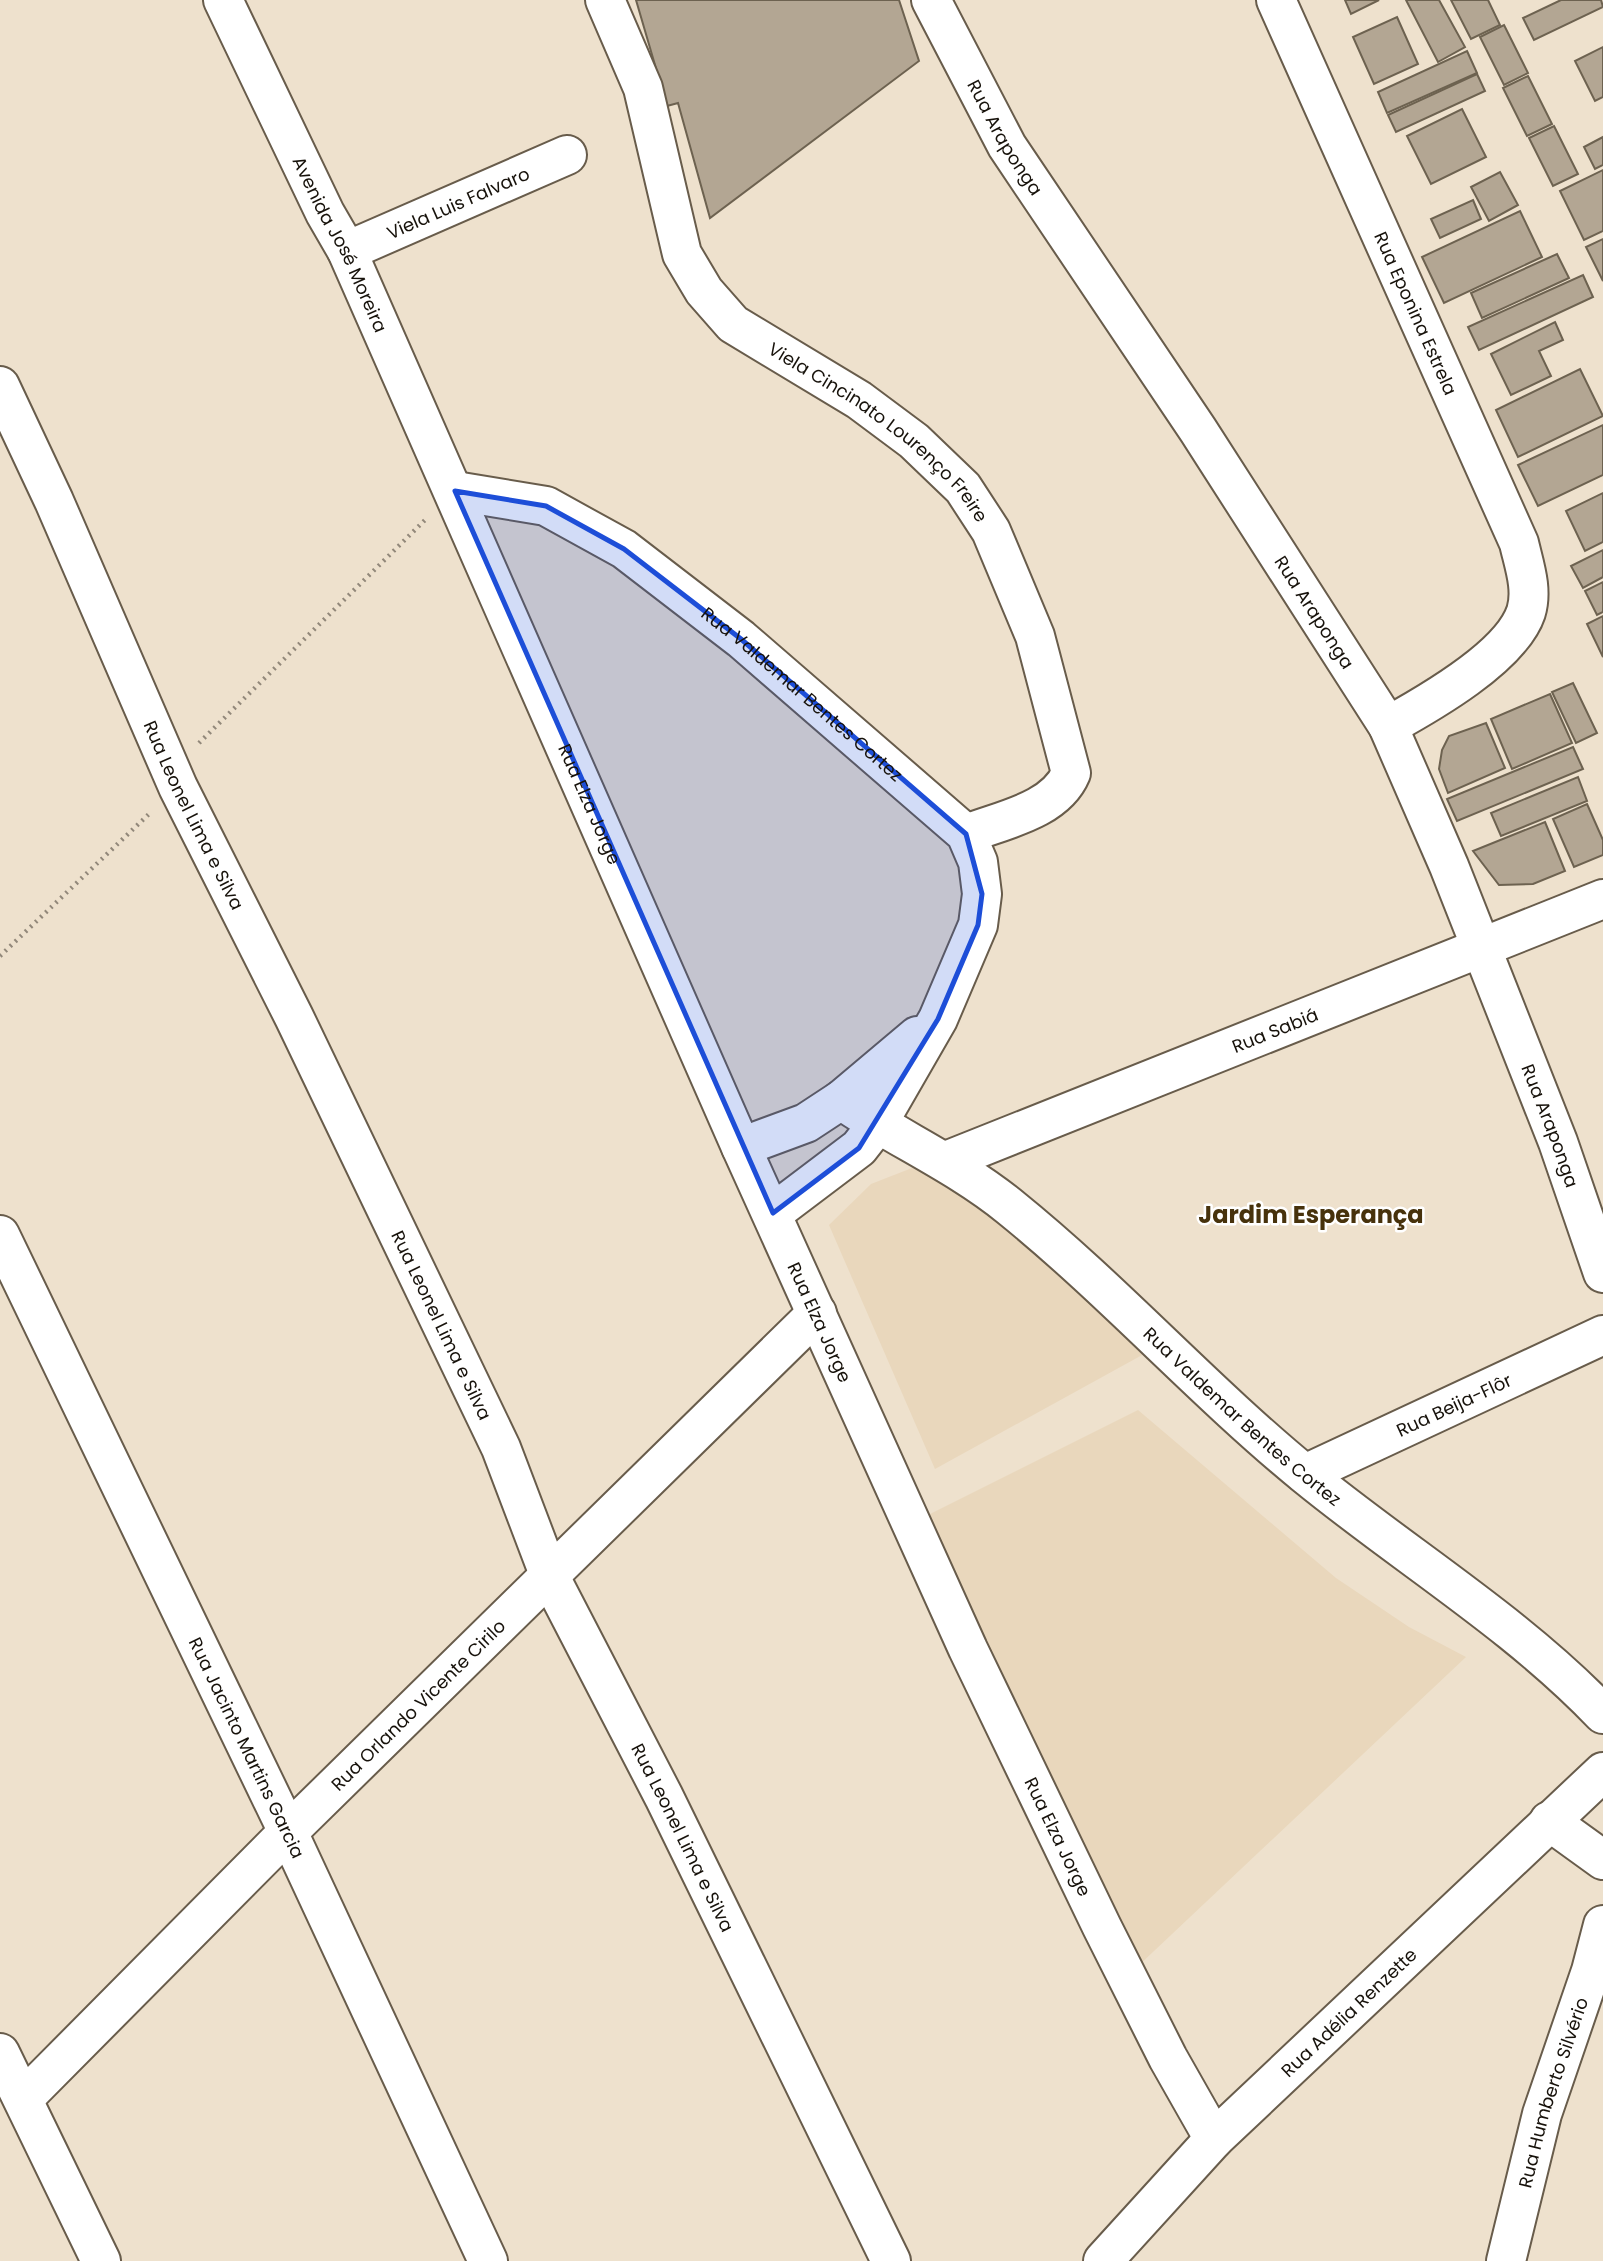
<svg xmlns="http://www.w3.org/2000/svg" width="1603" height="2261" font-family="Poppins,sans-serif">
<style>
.built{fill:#e9d7bc}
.building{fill:#b3a693;stroke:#6d6250;stroke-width:2}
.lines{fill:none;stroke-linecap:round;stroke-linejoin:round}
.minor-casing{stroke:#685c4b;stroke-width:42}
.path{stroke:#92887a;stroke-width:4.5;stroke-dasharray:2 5;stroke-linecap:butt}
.minor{stroke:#fff;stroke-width:38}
.marked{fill:#1d4ed8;fill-opacity:0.2;stroke:#1d4ed8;stroke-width:5;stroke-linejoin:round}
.labels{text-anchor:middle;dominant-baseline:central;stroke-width:5;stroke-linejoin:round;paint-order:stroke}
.street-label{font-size:18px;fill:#17120b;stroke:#fff}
.district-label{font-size:24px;font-weight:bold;fill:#47320c;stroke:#fff}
</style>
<rect width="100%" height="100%" fill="#eee1cd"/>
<g class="built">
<polygon points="912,1168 953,1177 996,1211 1144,1354 935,1469 829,1225 871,1184"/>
<polygon points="1138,1410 1336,1578 1409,1627 1466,1657 1136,1968 926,1516"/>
</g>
<g class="building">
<polygon points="636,0 899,0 919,61 710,218 678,103 667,106"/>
<polygon points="1345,0 1379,0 1351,14"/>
<polygon points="1406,0 1439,0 1465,47 1438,62"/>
<polygon points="1451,0 1488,0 1500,25 1471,39"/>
<polygon points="1561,0 1601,0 1603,7 1534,40 1523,18"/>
<polygon points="1397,17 1418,64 1374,84 1353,37"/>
<polygon points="1504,25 1528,73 1504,85 1480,37"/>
<polygon points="1603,47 1603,97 1595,101 1575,61"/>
<polygon points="1467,51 1477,73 1387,113 1378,92"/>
<polygon points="1477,74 1485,91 1396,132 1388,115"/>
<polygon points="1528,76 1552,124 1527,136 1503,88"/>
<polygon points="1462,109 1486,157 1431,184 1407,136"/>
<polygon points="1554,126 1578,174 1553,186 1529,138"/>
<polygon points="1603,137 1603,165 1595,169 1584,147"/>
<polygon points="1603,170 1603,231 1584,240 1560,191"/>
<polygon points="1500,172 1518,205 1489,221 1471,187"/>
<polygon points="1473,200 1481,219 1440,238 1431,219"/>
<polygon points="1520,211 1542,257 1444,303 1422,257"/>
<polygon points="1603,239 1603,281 1586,247"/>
<polygon points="1557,254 1569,278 1482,318 1471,293"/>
<polygon points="1583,275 1593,297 1479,350 1468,327"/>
<polygon points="1555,322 1563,340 1539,351 1551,376 1511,395 1491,354"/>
<polygon points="1580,369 1603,416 1518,457 1496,410"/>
<polygon points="1603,425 1603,475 1538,506 1518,465"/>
<polygon points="1603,493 1603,542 1585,551 1566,511"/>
<polygon points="1603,550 1603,577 1583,588 1571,566"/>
<polygon points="1603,582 1603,612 1597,615 1585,591"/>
<polygon points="1603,616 1603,657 1587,624"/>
<polygon points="1573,683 1597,733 1576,743 1552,692"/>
<polygon points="1550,694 1572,743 1512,769 1491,719"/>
<polygon points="1486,723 1505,768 1448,793 1439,769 1442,750 1449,736"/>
<polygon points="1573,747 1583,769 1457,821 1447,799"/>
<polygon points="1578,777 1587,801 1501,836 1491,813"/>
<polygon points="1587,804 1603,840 1603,855 1574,867 1553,819"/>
<polygon points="1545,822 1565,871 1533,884 1499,885 1473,851"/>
</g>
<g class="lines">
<defs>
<g id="minor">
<path id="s1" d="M 223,0 L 325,213 L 347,251 L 741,1147 L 968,1649 L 1102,1927 L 1168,2058 L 1214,2139"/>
<path id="s2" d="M 605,0 L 643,88 L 682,254 L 704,291 L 733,324 L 859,400 L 914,441 L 963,488 L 991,531 L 1035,636 L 1071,773 C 1055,811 1002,820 966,834"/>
<path id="s3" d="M 931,0 L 1007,146 L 1198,430 L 1388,726 L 1449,866 L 1558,1142 L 1603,1273"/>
<path id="s4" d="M 1276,0 L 1519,543 C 1524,565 1533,589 1526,612 C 1511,657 1428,704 1388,726"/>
<path id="s5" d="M 347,251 L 567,155"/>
<path id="s6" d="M 0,386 L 54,501 L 178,787 L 294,1017 L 501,1448 L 550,1577 L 664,1797 L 891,2261"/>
<path id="s7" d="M 455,491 L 546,506 L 624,549 L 741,639 L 966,834 L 978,862 L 982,894 L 978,925 L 938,1019 L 877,1125 L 859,1148 L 773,1213"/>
<path id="s8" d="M 841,1100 C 896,1138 957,1164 1010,1207 C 1114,1291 1204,1392 1307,1476 C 1405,1556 1516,1623 1603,1714"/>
<polyline points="741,1147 806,1123 841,1100 917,1036"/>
<path id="s9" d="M 946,1161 L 1603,899"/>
<path id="s10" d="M 0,1235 L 288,1832 L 488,2261"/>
<path id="s11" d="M 1305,1474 L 1603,1335"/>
<polyline points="1549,1821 1603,1860"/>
<polyline points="0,2053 101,2261"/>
<path id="s12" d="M 23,2099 L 288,1832 L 817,1313"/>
<path id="s13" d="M 1103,2261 L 1214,2139 L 1603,1772"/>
<path id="s14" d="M 1506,2261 L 1542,2114 L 1591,1971 L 1603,1925"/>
</g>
</defs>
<use href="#minor" class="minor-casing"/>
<g class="path">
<polyline points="199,743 425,520"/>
<polyline points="0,956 149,814"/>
</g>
<use href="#minor" class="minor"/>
</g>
<path class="marked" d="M 455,491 L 546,506 L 624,549 L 741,639 L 966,834 L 982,894 L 978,925 L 938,1019 L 859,1148 L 773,1213 Z"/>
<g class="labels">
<g class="street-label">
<text stroke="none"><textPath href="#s3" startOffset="156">Rua Araponga</textPath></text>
<text stroke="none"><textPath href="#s5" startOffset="121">Viela Luis Falvaro</textPath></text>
<text stroke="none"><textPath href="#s1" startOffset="271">Avenida José Moreira</textPath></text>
<text stroke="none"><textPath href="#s4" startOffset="343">Rua Eponina Estrela</textPath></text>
<text stroke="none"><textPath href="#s2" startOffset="536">Viela Cincinato Lourenço Freire</textPath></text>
<text stroke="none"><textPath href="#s3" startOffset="723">Rua Araponga</textPath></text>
<text stroke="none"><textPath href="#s7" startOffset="411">Rua Valdemar Bentes Cortez</textPath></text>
<text stroke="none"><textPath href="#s1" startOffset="884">Rua Elza Jorge</textPath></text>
<text stroke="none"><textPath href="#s6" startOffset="471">Rua Leonel Lima e Silva</textPath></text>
<text stroke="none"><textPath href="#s9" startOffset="354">Rua Sabiá</textPath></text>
<text stroke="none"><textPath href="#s3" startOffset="1290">Rua Araponga</textPath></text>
<text stroke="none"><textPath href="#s1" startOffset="1451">Rua Elza Jorge</textPath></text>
<text stroke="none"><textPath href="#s6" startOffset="1038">Rua Leonel Lima e Silva</textPath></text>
<text stroke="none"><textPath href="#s11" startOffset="164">Rua Beija-Flôr</textPath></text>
<text stroke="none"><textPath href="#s8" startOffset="513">Rua Valdemar Bentes Cortez</textPath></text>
<text stroke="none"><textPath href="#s12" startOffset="558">Rua Orlando Vicente Cirilo</textPath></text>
<text stroke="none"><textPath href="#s10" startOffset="569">Rua Jacinto Martins Garcia</textPath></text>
<text stroke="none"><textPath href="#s1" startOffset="2018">Rua Elza Jorge</textPath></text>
<text stroke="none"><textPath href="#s6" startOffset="1605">Rua Leonel Lima e Silva</textPath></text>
<text stroke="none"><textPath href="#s13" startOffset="350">Rua Adélia Renzette</textPath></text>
<text stroke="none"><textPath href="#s14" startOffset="175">Rua Humberto Silvério</textPath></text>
</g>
<g class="district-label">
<text x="1311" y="1214">Jardim Esperança</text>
</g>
</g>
</svg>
